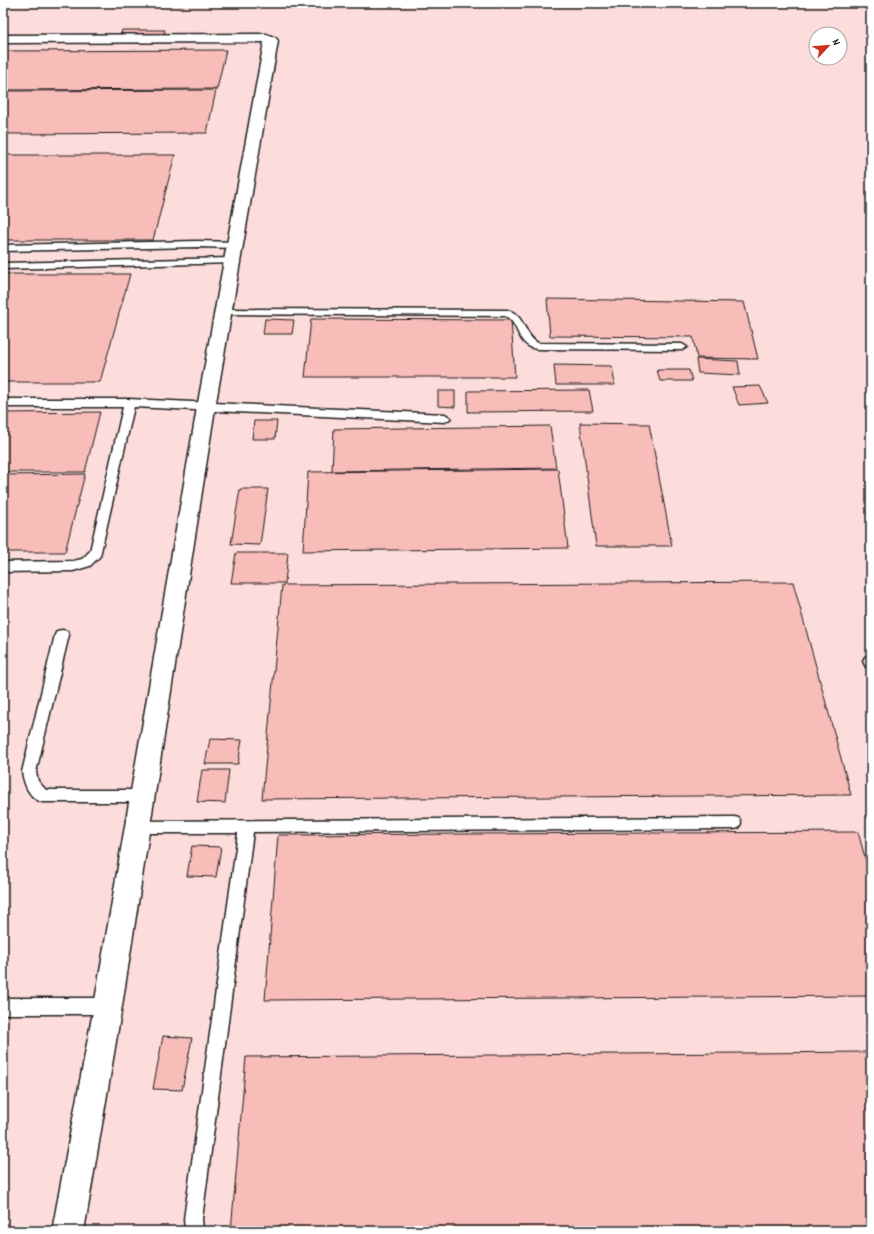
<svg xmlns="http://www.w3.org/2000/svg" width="874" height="1234" font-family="Dekko,sans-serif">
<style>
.built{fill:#fcdddb;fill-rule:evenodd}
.building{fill:#f8bcb9;stroke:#1c1c1c}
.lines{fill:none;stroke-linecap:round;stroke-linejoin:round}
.lane-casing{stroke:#1c1c1c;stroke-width:3}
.street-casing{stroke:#1c1c1c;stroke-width:3}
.lane{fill:#fff;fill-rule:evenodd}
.street{fill:#fff;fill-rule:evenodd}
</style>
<rect width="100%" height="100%" fill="#fdebea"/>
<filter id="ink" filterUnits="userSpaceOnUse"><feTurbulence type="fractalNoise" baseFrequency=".025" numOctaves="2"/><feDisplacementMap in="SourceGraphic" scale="8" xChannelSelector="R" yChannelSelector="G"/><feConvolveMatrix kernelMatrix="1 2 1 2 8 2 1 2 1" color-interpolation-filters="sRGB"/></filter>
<g filter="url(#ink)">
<path class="built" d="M 3,3 L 871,3 L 871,1231 L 3,1231 ZM 816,34 L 840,34 L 840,58 L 816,58 Z"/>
<g class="building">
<polygon points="122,30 165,30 164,36 120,36"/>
<polygon points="226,50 217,89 3,90 3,51"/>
<polygon points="216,90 207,133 3,134 3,91"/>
<polygon points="3,155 175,155 153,240 3,240"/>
<polygon points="3,274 130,274 100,382 3,382"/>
<polygon points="547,299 744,302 758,359 697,358 693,337 550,336"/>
<polygon points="265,319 294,320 292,334 263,334"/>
<polygon points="311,319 511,320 515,377 305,377"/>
<polygon points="696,359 738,361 740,375 698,373"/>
<polygon points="554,365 612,366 615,385 556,385"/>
<polygon points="657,370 689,370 692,381 660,381"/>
<polygon points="760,386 768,403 739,405 732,387"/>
<polygon points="589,390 593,411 468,412 468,391"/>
<polygon points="438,391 455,391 455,407 438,406"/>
<polygon points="100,412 85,472 3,472 3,413"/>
<polygon points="254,421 277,421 275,439 252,439"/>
<polygon points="580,423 649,424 672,546 596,546"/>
<polygon points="550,426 556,468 332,471 334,429"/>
<polygon points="558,469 568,548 303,551 308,472"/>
<polygon points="85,474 65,552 3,552 3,475"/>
<polygon points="240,489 268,489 260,545 231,544"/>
<polygon points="236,553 288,553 285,583 231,583"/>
<polygon points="793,582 851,795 262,799 282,585"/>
<polygon points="210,739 242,740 238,764 205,764"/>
<polygon points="202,770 229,770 225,803 197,802"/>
<polygon points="858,832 871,879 871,996 265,1000 278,835"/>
<polygon points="192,846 221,847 216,877 187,876"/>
<polygon points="163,1036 192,1038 182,1090 153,1089"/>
<polygon points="871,1052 871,1231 231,1231 246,1057"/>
</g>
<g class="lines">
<defs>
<g id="lane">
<polygon points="198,241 235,242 240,245 235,248 198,247 3,251 3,245"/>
<polygon points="232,258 237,261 235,263 3,269 3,263"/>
<path d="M 223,309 L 507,310 C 525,314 523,335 538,343 L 682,344 L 687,347 L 682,350 L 536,349 C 515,344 520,323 505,316 L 219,314 L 218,312 Z"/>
<polygon points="3,399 129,399 445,414 451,418 445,422 134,407 100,556 90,566 73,571 3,572 3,562 73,561 82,559 90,551 123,407 3,407"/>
<path d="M 62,630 L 67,631 L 69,635 L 36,772 L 38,781 L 46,790 L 143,790 L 148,792 L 150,796 L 148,800 L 143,802 L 42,802 C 29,798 24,784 22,772 L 55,635 L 57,631 Z"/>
<polygon points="871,656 871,668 866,667 863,661 865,657"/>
<polygon points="734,817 739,818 741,823 739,828 734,829 253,832 202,1219 203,1231 185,1231 184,1219 238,833 138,833 133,832 131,827 133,822 138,821"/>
<polygon points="3,998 108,998 114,1000 116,1006 114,1012 108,1014 3,1014"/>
</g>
<polygon id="street" points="266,34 276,38 278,41 215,408 122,1006 84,1231 52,1231 94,1006 197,408 264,42 3,43 3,35"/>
</defs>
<use href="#lane" class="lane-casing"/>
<use href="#street" class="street-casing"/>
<use href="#lane" class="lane"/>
<use href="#street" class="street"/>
</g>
</g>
<rect width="874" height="1234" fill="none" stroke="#fff" stroke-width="16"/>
<rect x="8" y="8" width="858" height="1218" fill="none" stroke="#1c1c1c" stroke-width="1.5" filter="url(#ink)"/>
<g transform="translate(828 46) rotate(64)"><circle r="19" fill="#ffffff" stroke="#a4a4a4"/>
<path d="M0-3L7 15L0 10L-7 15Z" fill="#c8321e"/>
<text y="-6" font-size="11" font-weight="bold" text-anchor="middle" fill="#1c1c1c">N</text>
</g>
</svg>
